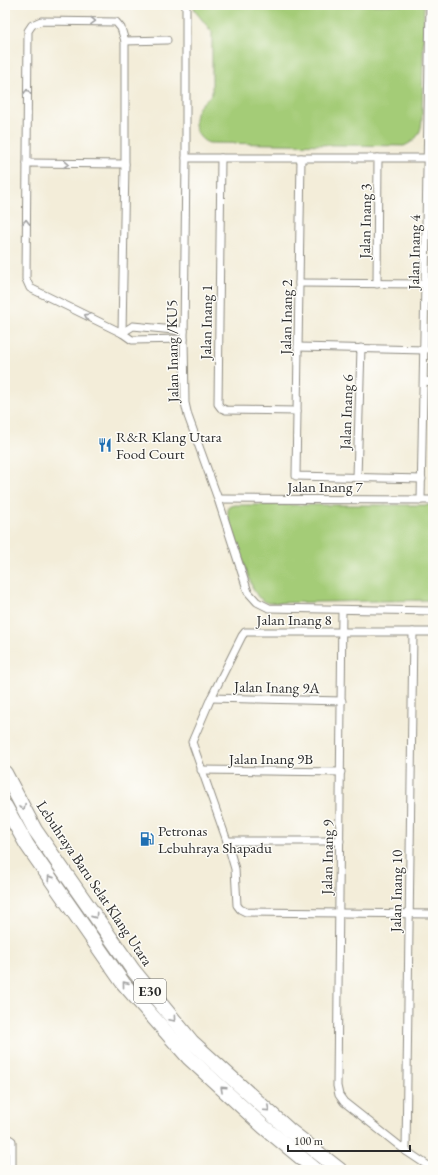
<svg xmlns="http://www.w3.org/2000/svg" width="438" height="1175" font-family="'EB Garamond',serif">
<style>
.green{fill:#a4cc77;stroke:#687c51}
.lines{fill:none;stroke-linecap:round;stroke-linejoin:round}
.minor-casing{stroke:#8f8c82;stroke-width:9}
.motorway-casing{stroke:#8f8c82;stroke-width:16}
.minor{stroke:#fff;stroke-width:7}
.motorway{stroke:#fff;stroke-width:14}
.oneway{stroke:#a0a0a0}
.labels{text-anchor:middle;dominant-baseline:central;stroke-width:3;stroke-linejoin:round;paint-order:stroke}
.shield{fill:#fdfcf7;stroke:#6a6a68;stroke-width:1}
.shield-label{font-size:14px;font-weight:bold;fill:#2b2b2b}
.street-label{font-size:15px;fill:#2b2b2b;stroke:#fdfcf7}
.poi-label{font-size:15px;fill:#2b2b2b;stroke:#fdfcf7;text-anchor:start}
</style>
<rect width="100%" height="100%" fill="#fdfcf7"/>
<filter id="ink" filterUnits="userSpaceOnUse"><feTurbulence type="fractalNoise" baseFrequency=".025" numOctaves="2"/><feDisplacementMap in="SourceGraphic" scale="8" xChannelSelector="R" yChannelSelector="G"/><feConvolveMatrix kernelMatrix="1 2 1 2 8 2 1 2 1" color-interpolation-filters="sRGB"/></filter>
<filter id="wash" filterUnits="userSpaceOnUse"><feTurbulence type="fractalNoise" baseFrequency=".012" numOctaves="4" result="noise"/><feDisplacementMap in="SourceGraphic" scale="16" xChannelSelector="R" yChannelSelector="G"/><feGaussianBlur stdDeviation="0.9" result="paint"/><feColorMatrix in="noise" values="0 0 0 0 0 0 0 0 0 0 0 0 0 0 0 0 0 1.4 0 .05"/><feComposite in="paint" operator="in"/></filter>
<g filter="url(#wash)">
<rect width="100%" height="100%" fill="#f3edd9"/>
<g class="green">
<path d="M 193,5 L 424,5 L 422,117 C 422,131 418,140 404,146 L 209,143 C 196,139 192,123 197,111 C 199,105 207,99 212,94 L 212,32 L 195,11 Z"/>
<polygon points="234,505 433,505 433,600 267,603 258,597 253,589 228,516 228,507"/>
</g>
</g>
<g filter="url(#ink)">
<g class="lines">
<defs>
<g id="minor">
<polyline points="186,5 186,158 184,339 185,403 188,416 218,499 248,592 257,602 269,608 433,611"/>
<polyline points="125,41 167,40"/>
<polyline points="186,158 429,158"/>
<polyline points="221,158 218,404 221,408 226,410 297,411"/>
<polyline points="301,158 296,476 422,479"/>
<polyline points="27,163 125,164"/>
<polyline points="299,283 426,284"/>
<polyline points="377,284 378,158"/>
<polyline points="122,333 125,164 125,41 121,28 116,22 41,21 32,25 28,31 26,279 30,288 122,333 132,340 184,339"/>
<polyline points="122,333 133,326 184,331"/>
<polyline points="298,347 425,350"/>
<polyline points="424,381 433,382"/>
<polyline points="357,477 361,348"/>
<polyline points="218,499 433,500"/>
<polyline points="421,500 430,5"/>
<polyline points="342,610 337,1086 339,1095 344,1102 406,1151 433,1169"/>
<polyline points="433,632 245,632 242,636 211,698 192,742 227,841 235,869 237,905 240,909 246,912 433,914"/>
<polyline points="211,698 342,701"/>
<polyline points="201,770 341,772"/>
<polyline points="227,841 340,841"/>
<polyline points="5,1138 9,1139 12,1141 12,1170"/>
<polyline points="406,1151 413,632"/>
</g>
<g id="motorway">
<polyline points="5,773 35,830 133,970 192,1042 289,1130 340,1170"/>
<polyline points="5,806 27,845 123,983 188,1057 264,1127 316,1170"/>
</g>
</defs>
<use href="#minor" class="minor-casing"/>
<use href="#motorway" class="motorway-casing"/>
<use href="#minor" class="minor"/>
<use href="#motorway" class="motorway"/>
</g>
<defs><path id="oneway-chevron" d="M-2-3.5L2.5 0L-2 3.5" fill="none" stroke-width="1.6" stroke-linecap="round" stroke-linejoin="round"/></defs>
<g class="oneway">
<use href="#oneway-chevron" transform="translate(93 21) rotate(1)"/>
<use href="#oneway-chevron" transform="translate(27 92) rotate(-89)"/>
<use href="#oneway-chevron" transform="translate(66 164) rotate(1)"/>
<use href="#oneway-chevron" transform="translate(26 222) rotate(-89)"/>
<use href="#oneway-chevron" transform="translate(87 316) rotate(-154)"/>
<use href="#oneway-chevron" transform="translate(23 807) rotate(62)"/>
<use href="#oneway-chevron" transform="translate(50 878) rotate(-125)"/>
<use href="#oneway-chevron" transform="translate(95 916) rotate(55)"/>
<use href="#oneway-chevron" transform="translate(125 984) rotate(-129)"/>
<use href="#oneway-chevron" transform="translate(173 1019) rotate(50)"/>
<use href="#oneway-chevron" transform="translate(223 1089) rotate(-137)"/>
<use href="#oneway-chevron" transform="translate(267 1109) rotate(42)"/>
</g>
</g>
<defs>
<symbol id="restaurant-bare" viewBox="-9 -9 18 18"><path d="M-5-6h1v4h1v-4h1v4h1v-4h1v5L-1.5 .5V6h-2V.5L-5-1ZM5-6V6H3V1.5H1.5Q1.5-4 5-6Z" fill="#1f6fb2" stroke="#fdfcf7" stroke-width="2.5" paint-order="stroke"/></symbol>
<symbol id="fuel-bare" viewBox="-9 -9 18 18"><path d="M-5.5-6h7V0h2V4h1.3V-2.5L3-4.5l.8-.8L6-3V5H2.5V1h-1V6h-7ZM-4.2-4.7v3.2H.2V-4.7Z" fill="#1f6fb2" stroke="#fdfcf7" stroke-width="2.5" paint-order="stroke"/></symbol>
</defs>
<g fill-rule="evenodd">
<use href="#restaurant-bare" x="95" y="435" width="20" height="20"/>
<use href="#fuel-bare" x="137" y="829" width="20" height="20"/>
</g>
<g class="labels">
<rect class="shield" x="134" y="979" width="32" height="24" rx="3"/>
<g class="shield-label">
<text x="150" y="991">E30</text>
</g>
<g class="street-label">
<text transform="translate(365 221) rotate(-89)">Jalan Inang 3</text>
<text transform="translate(414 252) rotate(-89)">Jalan Inang 4</text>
<text transform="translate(286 317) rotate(-89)">Jalan Inang 2</text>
<text transform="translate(206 322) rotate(-89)">Jalan Inang 1</text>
<text transform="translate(172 351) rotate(-91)">Jalan Inang /KU5</text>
<text transform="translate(346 412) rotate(-88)">Jalan Inang 6</text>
<text x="325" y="486">Jalan Inang 7</text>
<text x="294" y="619">Jalan Inang 8</text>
<text transform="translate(277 687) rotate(1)">Jalan Inang 9A</text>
<text x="271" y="758">Jalan Inang 9B</text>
<text transform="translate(327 857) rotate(-89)">Jalan Inang 9</text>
<text transform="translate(95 883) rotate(56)">Lebuhraya Baru Selat Klang Utara</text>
<text transform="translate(396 891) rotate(-89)">Jalan Inang 10</text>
</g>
<g class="poi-label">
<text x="116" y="436">R&amp;R Klang Utara<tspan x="116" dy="17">Food Court</tspan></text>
<text x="158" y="830">Petronas<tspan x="158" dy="17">Lebuhraya Shapadu</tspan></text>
</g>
</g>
<rect width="438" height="1175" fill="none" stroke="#fdfcf7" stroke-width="20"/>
<path d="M288 1145v6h122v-6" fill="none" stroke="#2b2b2b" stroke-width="2"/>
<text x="294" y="1145" font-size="12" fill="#2b2b2b" stroke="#fdfcf7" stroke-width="3" paint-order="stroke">100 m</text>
</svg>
